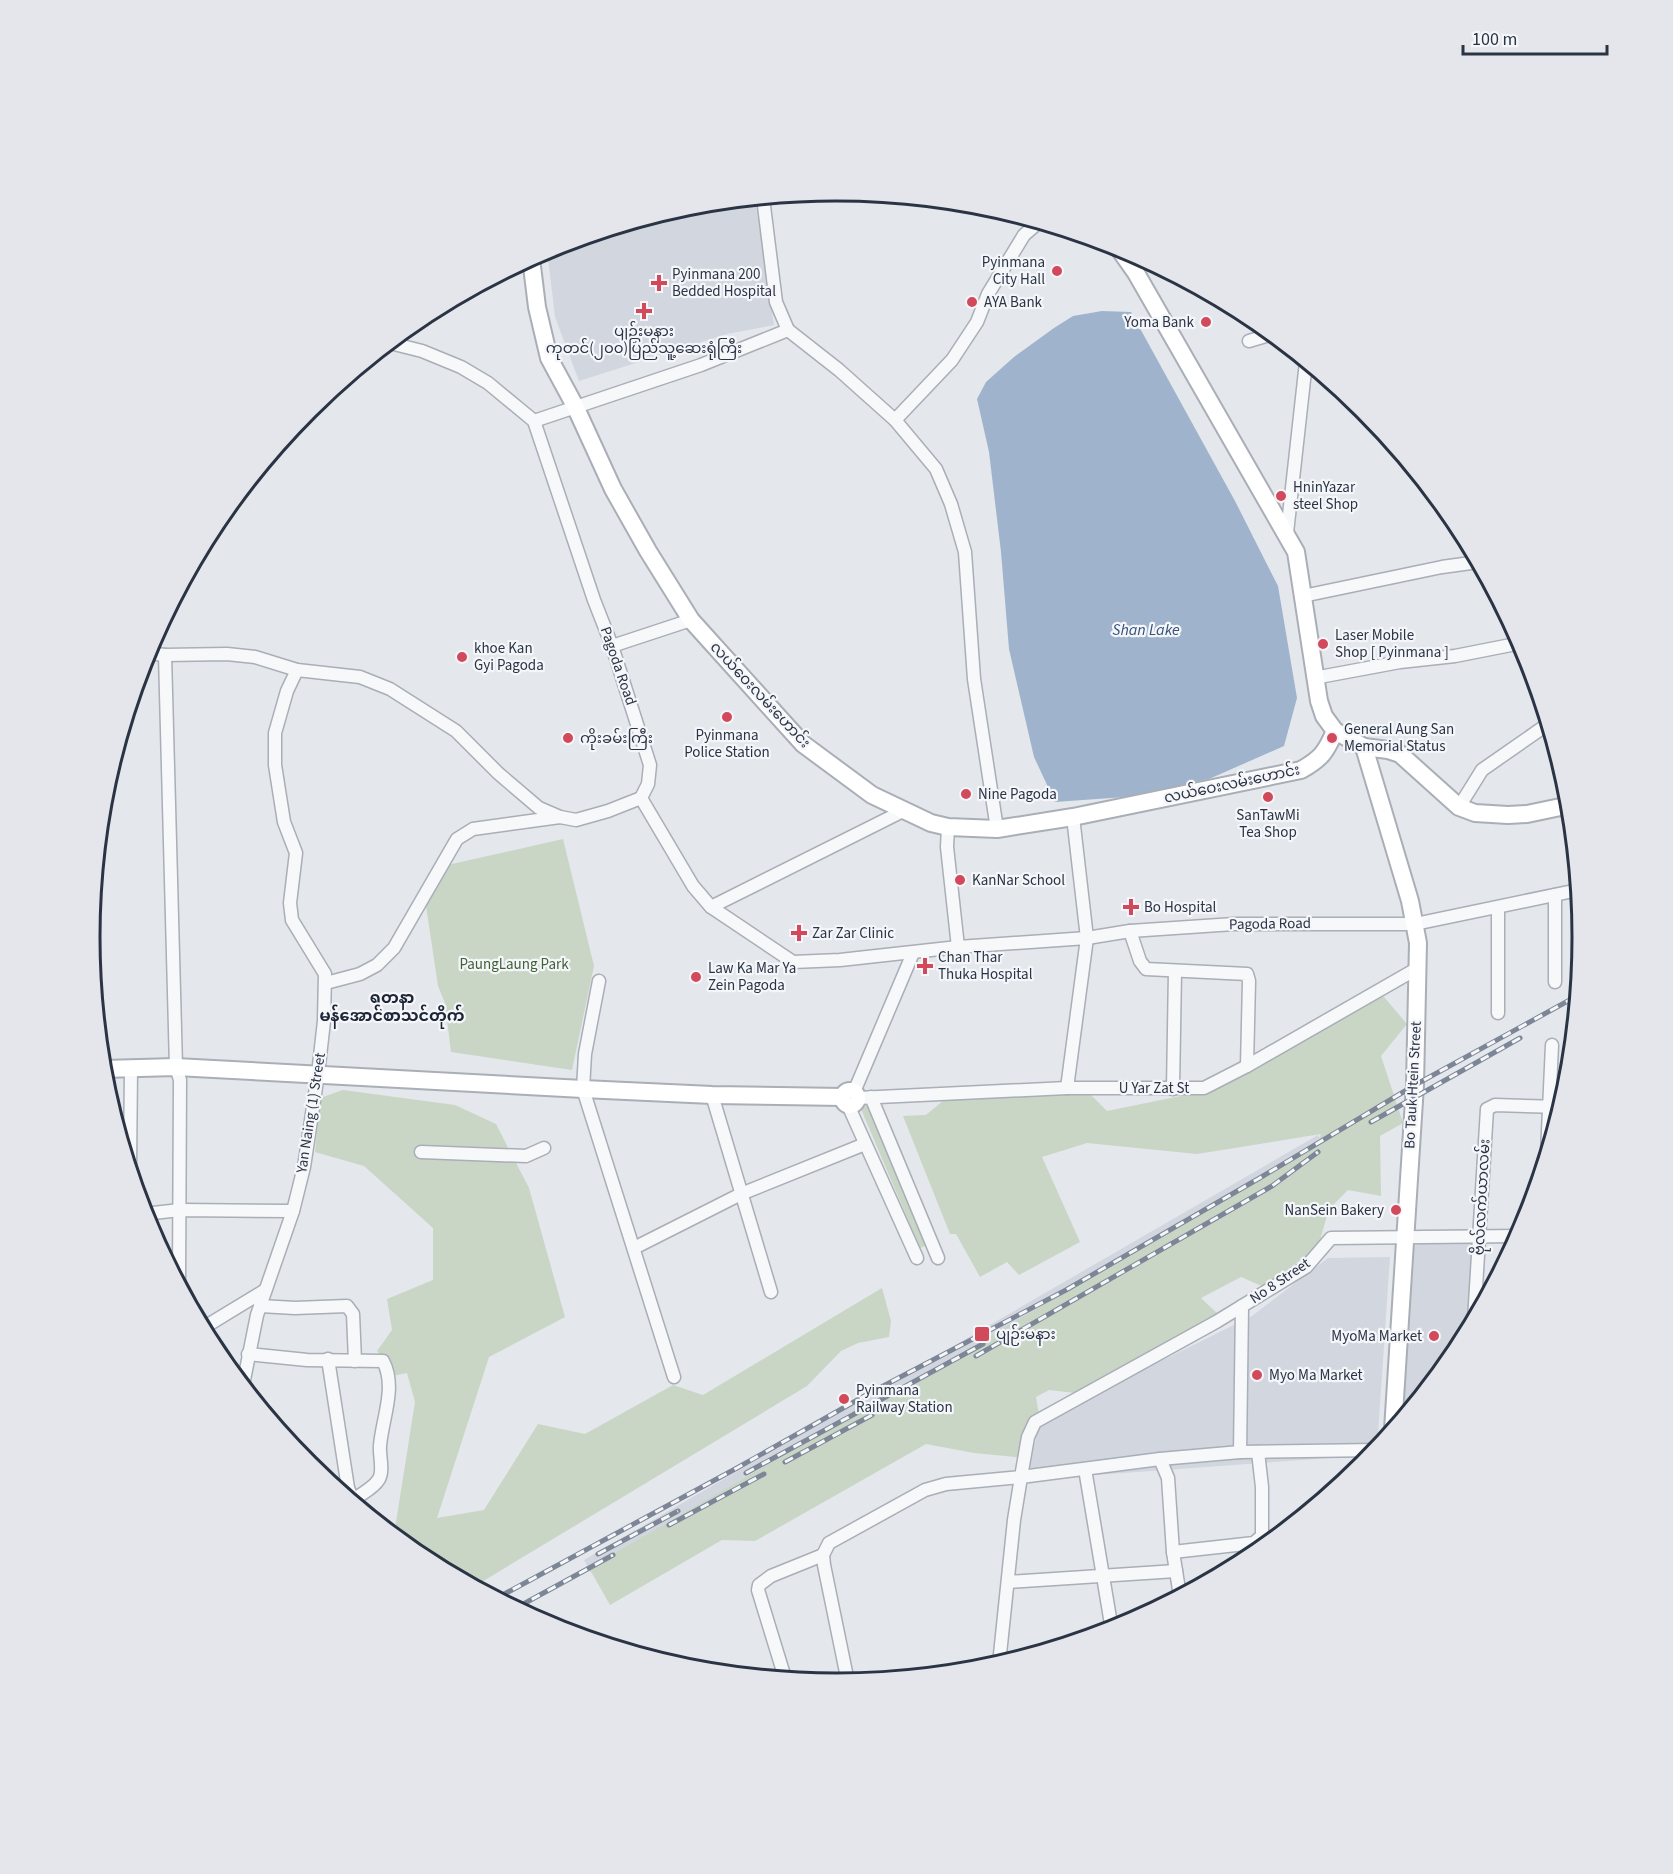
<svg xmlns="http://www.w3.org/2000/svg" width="1673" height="1874" font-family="'Source Sans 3','Noto Sans Myanmar',sans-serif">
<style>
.built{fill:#d2d6de}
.green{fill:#c9d6c5}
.water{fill:#9fb4cc}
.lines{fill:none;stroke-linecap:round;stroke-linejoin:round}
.street-casing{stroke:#a9aeb7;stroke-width:15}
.secondary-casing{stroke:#a9aeb7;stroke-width:20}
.street{stroke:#f7f8fa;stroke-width:12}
.secondary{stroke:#fff;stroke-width:16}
.rail-casing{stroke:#7d8696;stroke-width:5}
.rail{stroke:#f4f6f9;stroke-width:3;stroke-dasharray:9;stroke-linecap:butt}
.poi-dot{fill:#d1495b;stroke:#f4f6f9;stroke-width:2}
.labels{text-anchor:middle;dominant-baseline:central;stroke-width:4.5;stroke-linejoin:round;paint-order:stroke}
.poi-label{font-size:15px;fill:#2b3445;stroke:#f4f6f9;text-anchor:start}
.street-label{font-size:15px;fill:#2b3445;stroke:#f4f6f9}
.park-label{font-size:15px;fill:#3f6138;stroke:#f4f6f9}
.water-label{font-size:16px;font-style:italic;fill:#34527a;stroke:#f4f6f9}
.neighbourhood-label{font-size:16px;font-weight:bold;fill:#1d2536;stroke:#f4f6f9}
.rim{fill:none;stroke:#2b3445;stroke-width:3}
</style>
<rect width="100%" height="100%" fill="#e4e7ec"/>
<g class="built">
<polygon points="755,199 774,325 727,334 579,381 555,317 547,249 691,205"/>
<polygon points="1318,1135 1324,1145 591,1573 584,1560"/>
<polygon points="1478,1243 1475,1319 1457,1352 1393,1430 1410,1244"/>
<polygon points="1390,1257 1377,1449 1372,1455 1026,1480 1040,1421 1252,1316 1328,1258"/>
</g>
<g class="green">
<polygon points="563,839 594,966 572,1070 451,1052 445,1003 438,986 425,899 443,866"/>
<polygon points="1377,997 1384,997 1407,1024 1381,1056 1403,1123 1380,1136 1381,1196 1348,1190 1329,1209 1318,1247 1264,1287 1241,1277 1201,1298 1220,1316 1075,1393 1049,1390 1036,1397 1040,1421 1025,1458 974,1453 926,1444 755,1541 722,1540 610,1605 589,1568 1317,1147 1321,1134 1197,1154 1087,1143 1042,1157 1080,1242 1019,1275 1007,1262 980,1277 956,1234 950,1234 903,1116 926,1115 944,1100 1089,1093 1107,1111 1215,1089"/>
<polygon points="343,1090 455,1105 496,1124 529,1188 565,1317 489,1357 437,1518 484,1510 538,1424 585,1434 673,1385 703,1395 882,1288 891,1321 889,1337 858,1343 841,1351 807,1386 475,1586 421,1557 394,1535 415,1402 407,1373 392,1376 388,1362 377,1351 392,1330 387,1299 433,1280 433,1228 364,1166 315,1152 320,1098"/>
<polygon points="868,1105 927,1245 920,1248 861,1109"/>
</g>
<polygon class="water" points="1102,311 1131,312 1235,501 1278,586 1297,698 1284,746 1209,779 1125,797 1055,802 1034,757 1009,649 1001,552 989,452 977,399 986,382 1014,357 1054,328 1073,316"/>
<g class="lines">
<defs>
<g id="street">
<polyline points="763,198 776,302 788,330"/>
<polyline points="1249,341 1273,334"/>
<polyline points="390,343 422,351 461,367 488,383 534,421 594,600 612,646 650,765 648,784 641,798 693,886 711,907 793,962 840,960 958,947 1087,938 1130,931 1234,924 1415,924 1578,890"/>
<polyline points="895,420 952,360 977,322 988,294 1024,235 1039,222"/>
<polyline points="534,421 701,365 788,330 839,370 895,420 936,469 951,504 965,552 974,679 997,829"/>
<polyline points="1287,533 1306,362"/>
<polyline points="1303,596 1442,567 1478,562"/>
<polyline points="612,646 691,620"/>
<polyline points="146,653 165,655 227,654 255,657 297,670 360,677 390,689 456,731 498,773 539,808 560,817 576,820 608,811 641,798"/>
<polyline points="165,655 176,1067 180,1080 179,1283"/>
<polyline points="1314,678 1400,662 1455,656 1521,643"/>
<polyline points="1459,807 1482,770 1548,724"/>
<polyline points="948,827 947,847 958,947"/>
<polyline points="1555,895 1555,982"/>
<polyline points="711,907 903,811"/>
<polyline points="1498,908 1498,1013"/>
<polyline points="1130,931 1140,961 1146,969 1247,974 1249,981 1247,1066"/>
<polyline points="599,981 585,1054 583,1089 674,1377"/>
<polyline points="326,983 360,974 377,965 394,948 457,839 473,829 560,817"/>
<polyline points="1067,1088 1087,938 1073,817"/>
<polyline points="1173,1089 1175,971"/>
<polyline points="854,1092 913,953"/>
<polyline points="712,1095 771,1292"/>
<polyline points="871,1097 938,1258"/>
<polyline points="858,1098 1067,1088 1204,1088 1247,1066 1418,968"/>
<polyline points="848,1105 917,1258"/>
<polyline points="421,1152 526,1156 544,1148"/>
<polyline points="1547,1153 1552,1045"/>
<polyline points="130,1167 131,1068"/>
<polyline points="144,1214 180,1210 293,1211"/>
<polyline points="634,1248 741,1194 865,1144"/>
<polyline points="260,1306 295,1308 347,1306 353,1314 355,1361"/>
<polyline points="1474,1320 1487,1109 1495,1105 1561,1107"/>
<polyline points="203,1328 264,1291"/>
<path d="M 248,1354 L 307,1360 L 383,1361 C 397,1387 382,1419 380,1446 C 379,1455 384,1470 379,1479 C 374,1488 361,1494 353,1500 L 353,1502"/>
<polyline points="328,1359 348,1488 353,1500"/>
<polyline points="243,1385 257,1315 293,1211 304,1167 318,1074 324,1021 325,974 292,920 290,903 296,853 284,822 275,765 275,733 287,691 297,670"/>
<polyline points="1240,1452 1242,1306"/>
<polyline points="1160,1459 1168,1478 1173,1552 1180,1596"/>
<polyline points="1085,1469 1112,1630"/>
<polyline points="1173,1552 1254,1543 1262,1536 1262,1487 1258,1452"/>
<polyline points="1008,1582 1176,1571"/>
<polyline points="999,1664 1014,1520 1021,1477 1160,1459 1240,1452 1376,1450"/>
<polyline points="785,1678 758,1590 759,1585 771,1576 823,1555"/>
<polyline points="848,1682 824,1565 823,1555 829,1543 925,1490 946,1484 1021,1477 1028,1437 1035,1422 1216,1322 1306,1267 1331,1238 1519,1236"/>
</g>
<g id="secondary">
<polyline points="1117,246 1136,273 1296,552 1319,701 1324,716 1335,731 1364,747 1388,750 1400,754 1459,807 1475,813 1508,815 1527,814 1570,805"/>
<path d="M 531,258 L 537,307 L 549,358 L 575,406 L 613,489 L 648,551 L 691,620 L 803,744 L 872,795 L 931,823 L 948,827 L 997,829 L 1073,817 L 1301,770 C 1321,759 1326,752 1335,731"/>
<polyline points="1364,747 1410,901 1418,943 1415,1085 1393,1430"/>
<polyline points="103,1069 176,1067 583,1089 712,1095 843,1097"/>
<circle cx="850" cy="1098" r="7"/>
</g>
</defs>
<use href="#street" class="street-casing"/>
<use href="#secondary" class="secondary-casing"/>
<use href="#street" class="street"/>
<use href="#secondary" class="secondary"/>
<defs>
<g id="rail">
<polyline points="1371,1122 1520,1038"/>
<polyline points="976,1356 1272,1186 1318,1152"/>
<polyline points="785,1462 872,1415"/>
<polyline points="746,1473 983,1344"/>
<polyline points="669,1525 764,1474"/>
<polyline points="598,1554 678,1511"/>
<polyline points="497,1598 737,1468 868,1394 1066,1290 1258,1179 1415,1085 1577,996"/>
<polyline points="516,1608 613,1555"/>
</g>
</defs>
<use href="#rail" class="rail-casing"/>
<use href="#rail" class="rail"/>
</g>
<g class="poi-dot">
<circle cx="1057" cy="271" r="6"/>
<path d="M656 274h6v6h6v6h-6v6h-6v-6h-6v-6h6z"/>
<circle cx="972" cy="302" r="6"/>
<path d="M641 302h6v6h6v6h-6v6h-6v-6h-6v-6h6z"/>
<circle cx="1206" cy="322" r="6"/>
<circle cx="1281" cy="496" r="6"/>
<circle cx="1323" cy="644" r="6"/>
<circle cx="462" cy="657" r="6"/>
<circle cx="727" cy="717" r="6"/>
<circle cx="568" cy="738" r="6"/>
<circle cx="1332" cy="738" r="6"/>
<circle cx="966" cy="794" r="6"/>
<circle cx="1268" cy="797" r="6"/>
<circle cx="960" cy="880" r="6"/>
<path d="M1128 898h6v6h6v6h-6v6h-6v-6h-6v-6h6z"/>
<path d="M796 924h6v6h6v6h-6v6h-6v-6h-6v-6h6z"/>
<path d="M922 957h6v6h6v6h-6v6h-6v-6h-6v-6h6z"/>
<circle cx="696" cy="977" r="6"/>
<circle cx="1396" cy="1210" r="6"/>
<rect x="974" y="1326" width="16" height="16" rx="3"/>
<circle cx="1434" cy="1336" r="6"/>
<circle cx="1257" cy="1375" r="6"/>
<circle cx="844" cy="1399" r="6"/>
</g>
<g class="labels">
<g class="poi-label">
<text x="1045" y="262" text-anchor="end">Pyinmana<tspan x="1045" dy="17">City Hall</tspan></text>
<text x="672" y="274">Pyinmana 200<tspan x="672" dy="17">Bedded Hospital</tspan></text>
<text x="984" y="302">AYA Bank</text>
<text x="1194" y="322" text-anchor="end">Yoma Bank</text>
<text x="644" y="331" text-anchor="middle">ပျဉ်းမနား<tspan x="644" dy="17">ကုတင်(၂၀၀)ပြည်သူ့ဆေးရုံကြီး</tspan></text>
<text x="1293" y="487">HninYazar<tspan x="1293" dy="17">steel Shop</tspan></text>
<text x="1335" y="635">Laser Mobile<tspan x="1335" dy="17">Shop [ Pyinmana ]</tspan></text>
<text x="474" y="648">khoe Kan<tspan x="474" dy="17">Gyi Pagoda</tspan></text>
<text x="1344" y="729">General Aung San<tspan x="1344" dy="17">Memorial Status</tspan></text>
<text x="727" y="735" text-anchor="middle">Pyinmana<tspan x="727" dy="17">Police Station</tspan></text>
<text x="580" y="738">ကိုးခမ်းကြီး</text>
<text x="978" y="794">Nine Pagoda</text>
<text x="1268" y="815" text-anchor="middle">SanTawMi<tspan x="1268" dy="17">Tea Shop</tspan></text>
<text x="972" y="880">KanNar School</text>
<text x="1144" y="907">Bo Hospital</text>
<text x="812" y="933">Zar Zar Clinic</text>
<text x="938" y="957">Chan Thar<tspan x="938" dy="17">Thuka Hospital</tspan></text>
<text x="708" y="968">Law Ka Mar Ya<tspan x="708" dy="17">Zein Pagoda</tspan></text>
<text x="1384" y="1210" text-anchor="end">NanSein Bakery</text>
<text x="996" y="1334">ပျဉ်းမနား</text>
<text x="1422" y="1336" text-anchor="end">MyoMa Market</text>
<text x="1269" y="1375">Myo Ma Market</text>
<text x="856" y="1390">Pyinmana<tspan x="856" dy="17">Railway Station</tspan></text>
</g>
<g class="street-label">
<text transform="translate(618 666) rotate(71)">Pagoda Road</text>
<text transform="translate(760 695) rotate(47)">လယ်ဝေးလမ်းဟောင်း</text>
<text transform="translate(1232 784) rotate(-12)">လယ်ဝေးလမ်းဟောင်း</text>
<text transform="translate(1270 924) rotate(-1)">Pagoda Road</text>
<text transform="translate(1413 1085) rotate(-87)">Bo Tauk Htein Street</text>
<text x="1154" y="1088">U Yar Zat St</text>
<text transform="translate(311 1113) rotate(-81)">Yan Naing (1) Street</text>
<text transform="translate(1482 1197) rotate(-87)">ဗိုလ်လက်ယာလမ်း</text>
<text transform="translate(1280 1281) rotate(-34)">No 8 Street</text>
</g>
<g class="park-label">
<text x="514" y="964">PaungLaung Park</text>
</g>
<g class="water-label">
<text x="1146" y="630">Shan Lake</text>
</g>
<g class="neighbourhood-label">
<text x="392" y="998">ရတနာ<tspan x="392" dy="18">မန်အောင်စာသင်တိုက်</tspan></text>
</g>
</g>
<path d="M0 0H1673V1874H0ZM100 937a736 736 0 1 1 1472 0a736 736 0 1 1-1472 0Z" fill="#e4e6eb" fill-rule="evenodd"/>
<path class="rim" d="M100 937a736 736 0 1 1 1472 0a736 736 0 1 1-1472 0Z"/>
<path d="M1463 45v9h144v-9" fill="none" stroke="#2b3445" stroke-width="3"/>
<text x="1472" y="45" font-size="18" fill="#2b3445" stroke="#f4f6f9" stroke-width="4.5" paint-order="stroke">100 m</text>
</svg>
